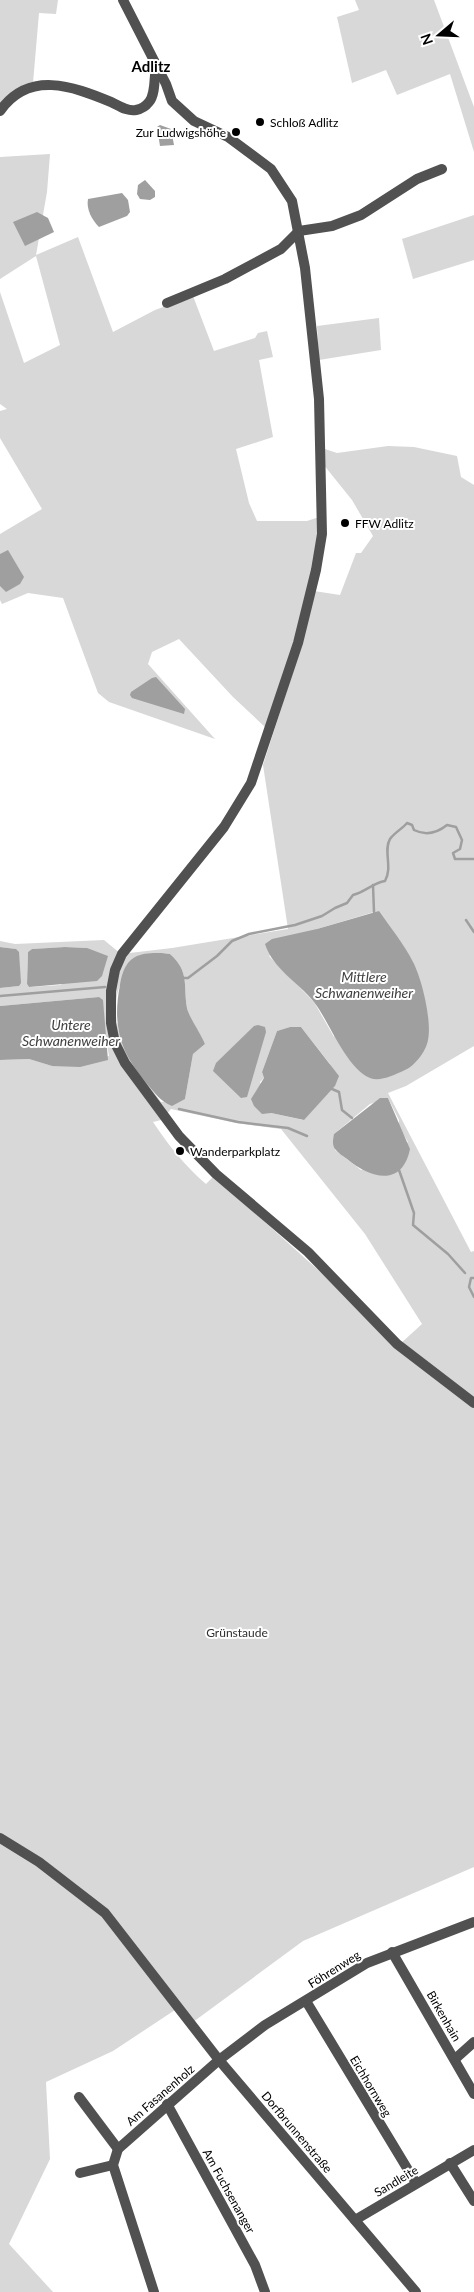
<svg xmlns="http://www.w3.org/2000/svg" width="474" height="2292" font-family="Lato,sans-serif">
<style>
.green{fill:#d8d8d8;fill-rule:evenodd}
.water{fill:#9f9f9f}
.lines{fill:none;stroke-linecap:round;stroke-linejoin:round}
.stream{stroke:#9f9f9f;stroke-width:2.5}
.minor{stroke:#515151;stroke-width:10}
.poi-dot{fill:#000;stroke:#fff;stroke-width:2}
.labels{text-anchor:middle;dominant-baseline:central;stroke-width:4;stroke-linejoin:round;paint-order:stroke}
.poi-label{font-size:12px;fill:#000;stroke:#fff;text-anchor:start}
.park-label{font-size:12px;fill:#2f2f2f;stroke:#fff}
.street-label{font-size:12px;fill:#000;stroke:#fff}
.water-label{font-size:14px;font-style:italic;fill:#404040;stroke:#fff}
.quarter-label{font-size:15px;font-weight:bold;fill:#000;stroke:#fff}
</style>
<rect width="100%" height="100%" fill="#fff"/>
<g class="green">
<polygon points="0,0 58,0 56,14 39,13 33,83 0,113"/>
<polygon points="355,0 434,0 474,107 474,152 450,74 397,95 386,70 352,83 337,17 359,10"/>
<polygon points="50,154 47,192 36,255 78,237 113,332 155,310 193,296 214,351 255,338 258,333 267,331 273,357 259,360 273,437 236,449 249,503 257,521 307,521 319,517 320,537 295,642 266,728 233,697 179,639 152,652 148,664 215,739 109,702 98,693 63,598 28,593 2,604 0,600 0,534 42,509 0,438 0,411 7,409 0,404 0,292 24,363 60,345 36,256 0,279 0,157"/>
<polygon points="474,215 474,260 413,279 402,239"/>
<polygon points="379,318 381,350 319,360 317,326"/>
<path d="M 388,446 L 414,447 L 457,456 L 461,477 L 474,485 L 474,1046 L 406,1086 L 388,1093 L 471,1252 L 474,1251 L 474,1867 L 303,1941 L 189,2025 L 175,2010 L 113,2051 L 46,2082 L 50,2159 L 9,2244 L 53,2292 L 0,2292 L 0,1060 L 29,1059 L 52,1066 L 109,1056 L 99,997 L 0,1006 L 0,988 L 19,986 L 16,949 L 0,947 L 0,941 L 15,944 L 104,940 L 121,954 L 172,948 L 288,929 L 263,765 L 302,644 L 314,591 L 340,595 L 356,553 L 361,553 L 373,536 L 352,500 L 323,464 L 322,448 L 337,453 ZM 374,912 L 334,1037 L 314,1002 L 269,956 L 317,929 ZM 65,947 L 87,948 L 61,985 L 29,987 L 27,984 L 28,952 L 32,949 ZM 162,953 L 170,954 C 190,972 183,985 187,1008 C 189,1017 200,1034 205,1044 L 193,1054 L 185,1099 L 161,1102 C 138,1070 105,1031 119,988 C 123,977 133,965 139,955 ZM 290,1027 L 301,1027 L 330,1064 L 335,1086 L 303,1120 L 271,1113 L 260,1082 L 264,1078 L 262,1072 L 277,1031 ZM 388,1098 L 399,1120 L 399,1127 L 408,1142 L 361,1170 L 335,1150 L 334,1134 L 370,1104 ZM 171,1109 L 236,1123 L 281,1129 L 365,1234 L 422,1324 L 400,1344 L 214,1176 L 206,1184 C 185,1166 169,1146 153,1122 L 161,1120 L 165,1121 L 163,1118 Z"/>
</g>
<g class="water">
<polygon points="160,125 171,129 174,145 160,146 157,127"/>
<polygon points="145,180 155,191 155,197 150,200 140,199 137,194 138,185"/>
<path d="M 122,193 L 128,200 L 130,212 L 127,216 L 99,227 C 92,220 86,209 88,199 Z"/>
<polygon points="37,212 48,218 54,232 25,246 13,222"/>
<polygon points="8,550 24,577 20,584 6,592 0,586 0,554"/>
<polygon points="156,677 185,709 184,714 132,698 130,695 131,692 152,678"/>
<path d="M 379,911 C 390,927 404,944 413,962 C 422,979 432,1021 428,1040 C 426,1052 414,1067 403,1071 C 394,1075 380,1082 370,1078 C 346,1068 329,1021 314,1002 C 298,982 273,969 265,944 L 272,939 L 317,929 Z"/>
<polygon points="0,947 16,949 19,952 21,983 19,986 0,988"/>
<polygon points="65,947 87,948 108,956 102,976 97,981 29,987 27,984 28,952 32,949"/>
<path d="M 162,953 L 170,954 C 190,972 183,985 187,1008 C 189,1017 201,1034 205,1044 L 193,1054 L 185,1099 L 172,1106 C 160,1101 155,1093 147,1084 C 120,1052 112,1026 120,985 C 122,973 126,959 140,955 C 146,953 155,953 162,953 Z"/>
<polygon points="99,997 103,1000 108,1060 80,1067 52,1066 29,1059 0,1060 0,1006"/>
<polygon points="258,1025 265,1027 266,1032 247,1097 241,1098 213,1071 216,1063 254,1026"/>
<polygon points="290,1027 301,1027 339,1076 335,1086 304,1120 271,1113 262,1114 254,1106 251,1099 264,1078 262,1072 277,1031"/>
<path d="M 380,1098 L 388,1098 L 410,1149 C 402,1188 370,1178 347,1159 C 343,1156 338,1153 335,1149 C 332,1144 333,1140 334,1134 Z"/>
</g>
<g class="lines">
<g class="stream">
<polyline points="373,885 374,912"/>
<polyline points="466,920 474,932"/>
<path d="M 184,978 L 188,978 L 217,956 L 232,941 L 249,934 L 295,925 L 322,916 L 335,908 L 347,903 L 353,895 C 365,892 373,883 385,881 C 393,867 383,851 390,839 C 394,833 402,829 407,823 L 412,825 L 414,830 C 426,836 437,833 447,825 L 456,827 L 462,840 L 460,849 L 453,853 L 455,859 L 474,859"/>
<polyline points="0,996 105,987"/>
<polyline points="332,1089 339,1092 342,1110 352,1118"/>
<polyline points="179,1109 238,1122 288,1128 307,1136"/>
<polyline points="399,1170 414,1213 413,1225 448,1254 465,1273"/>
<polyline points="474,1278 471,1278 469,1287 474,1297"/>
</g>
<g class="minor">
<polyline points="123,0 166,84 172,101 194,121 228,137 271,169 292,201 305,268 319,399 322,534 316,570 298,643 251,783 224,827 122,954 115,970 111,991 111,1023 115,1043 125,1063 179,1136 216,1174 308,1252 397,1344 474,1403"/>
<path d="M 0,111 C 29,70 72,86 111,102 C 118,105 127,112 136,110 C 141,109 146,106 149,102 C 156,94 154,75 156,65"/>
<polyline points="167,303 225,279 281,249 299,231 332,226 361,215 417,179 442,169"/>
<polyline points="0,1838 39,1862 105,1913 219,2060 416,2292"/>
<polyline points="392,1952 474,2094"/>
<polyline points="306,2001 416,2183"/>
<polyline points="455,2059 474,2042"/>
<polyline points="79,2097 118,2149"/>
<polyline points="167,2104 255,2265 265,2292"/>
<polyline points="450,2163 474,2201"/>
<polyline points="80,2173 113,2165"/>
<polyline points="355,2220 474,2150"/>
<polyline points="154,2292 113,2165 118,2149 219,2060 265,2025 367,1963 474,1922"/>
</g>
</g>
<g class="poi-dot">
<circle cx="260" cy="122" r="5"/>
<circle cx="236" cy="132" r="5"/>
<circle cx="345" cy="523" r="5"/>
<circle cx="180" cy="1151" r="5"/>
</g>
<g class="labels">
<g class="poi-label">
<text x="270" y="122">Schloß Adlitz</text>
<text x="226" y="132" text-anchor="end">Zur Ludwigshöhe</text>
<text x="355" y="523">FFW Adlitz</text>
<text x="190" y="1151">Wanderparkplatz</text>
</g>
<g class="park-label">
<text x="237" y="1632">Grünstaude</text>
</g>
<g class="street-label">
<text transform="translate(334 1969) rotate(-32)">Föhrenweg</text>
<text transform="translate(444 2016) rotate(60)">Birkenhain</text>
<text transform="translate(371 2086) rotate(59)">Eichhornweg</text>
<text transform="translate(160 2095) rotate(-41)">Am Fasanenholz</text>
<text transform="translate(297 2132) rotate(50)">Dorfbrunnenstraße</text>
<text transform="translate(396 2181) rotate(-31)">Sandleite</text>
<text transform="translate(229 2191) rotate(61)">Am Fuchsenanger</text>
</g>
<g class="water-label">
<text x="364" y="976">Mittlere<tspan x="364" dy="16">Schwanenweiher</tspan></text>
<text x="71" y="1024">Untere<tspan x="71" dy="16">Schwanenweiher</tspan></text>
</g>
<g class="quarter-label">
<text x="151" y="66">Adlitz</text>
</g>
</g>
<g transform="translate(439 35) rotate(251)" stroke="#ffffff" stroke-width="4" paint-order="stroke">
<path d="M0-4L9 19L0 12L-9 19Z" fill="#000000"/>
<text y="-8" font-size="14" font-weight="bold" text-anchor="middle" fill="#000000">N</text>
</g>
</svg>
